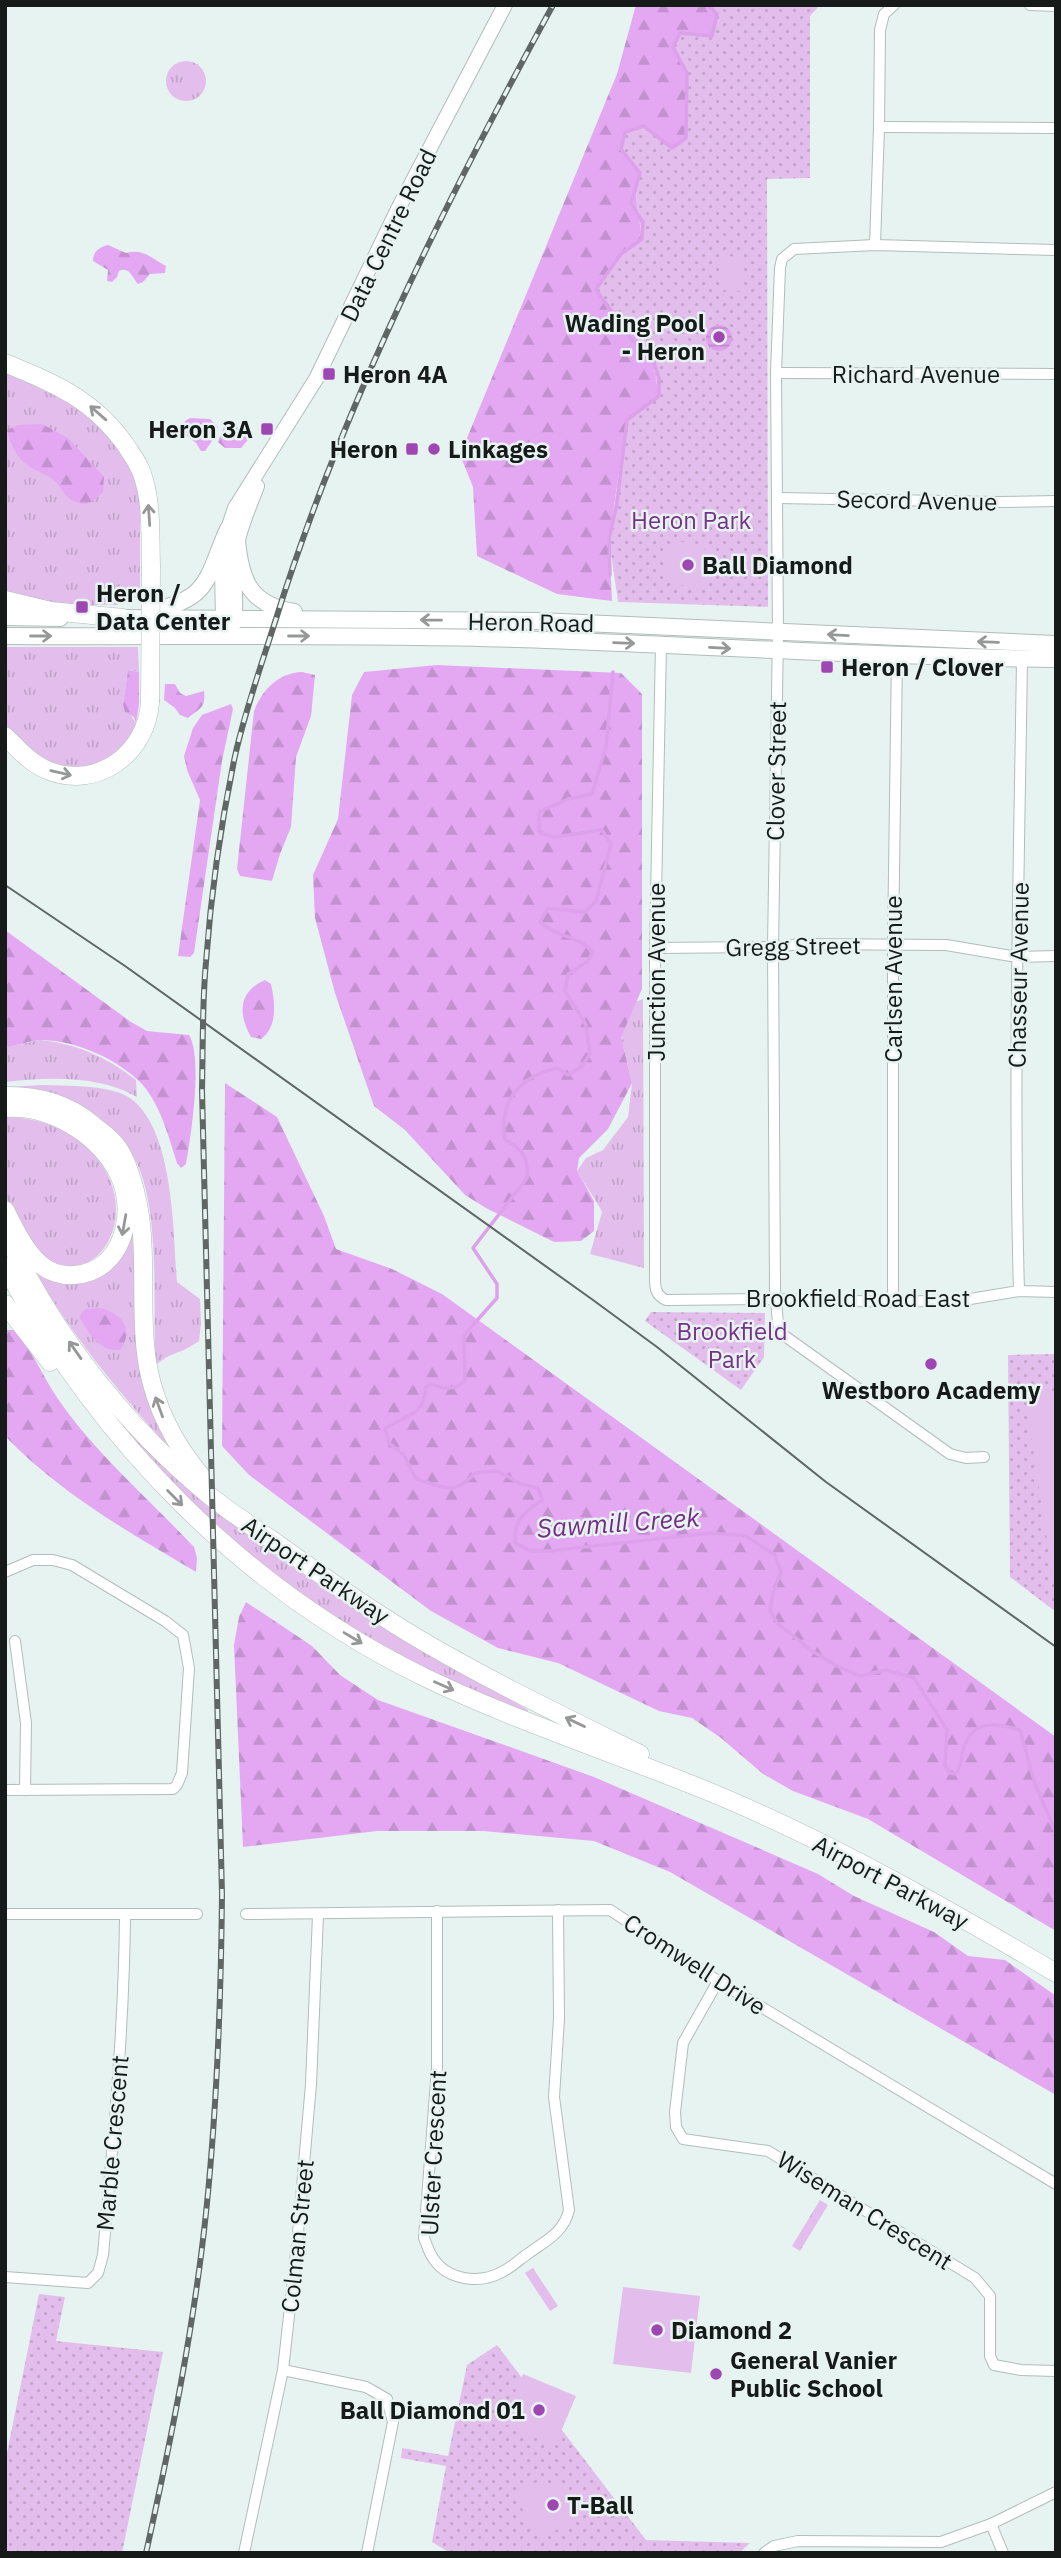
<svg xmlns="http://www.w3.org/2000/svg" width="1061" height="2558" font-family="'IBM Plex Sans',sans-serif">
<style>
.grass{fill:url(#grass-tufts)}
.forest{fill:url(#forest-firs)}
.park{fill:url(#park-dots)}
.pitch{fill:#e3beec}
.water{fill:url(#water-rules)}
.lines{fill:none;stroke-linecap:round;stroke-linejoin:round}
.stream{stroke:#dda1eb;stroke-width:3.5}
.minor-casing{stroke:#b1bdba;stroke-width:12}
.secondary-casing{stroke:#b1bdba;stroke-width:16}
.primary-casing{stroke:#b1bdba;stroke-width:18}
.trunk-casing{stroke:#b1bdba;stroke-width:19}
.minor{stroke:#fff;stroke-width:10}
.secondary{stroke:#fff;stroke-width:14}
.primary{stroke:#fff;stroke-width:16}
.trunk{stroke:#fff;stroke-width:18}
.tram{stroke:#5f6664;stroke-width:2}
.rail-casing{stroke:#5f6664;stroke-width:6}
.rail{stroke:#e7f3f0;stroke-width:3.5;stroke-dasharray:10;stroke-linecap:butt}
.trunk-bridge-casing{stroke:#b1bdba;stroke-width:19;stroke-linecap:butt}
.trunk-bridge{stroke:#fff;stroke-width:18}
.oneway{stroke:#969898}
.poi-dot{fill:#9e46b2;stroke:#e7f3f0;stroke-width:2.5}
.labels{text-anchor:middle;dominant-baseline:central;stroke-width:5;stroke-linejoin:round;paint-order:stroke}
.street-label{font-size:24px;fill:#161a19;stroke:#e7f3f0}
.poi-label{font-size:24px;font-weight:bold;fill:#161a19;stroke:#e7f3f0;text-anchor:start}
.park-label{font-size:24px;fill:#773188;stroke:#e7f3f0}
.water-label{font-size:26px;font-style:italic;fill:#732d84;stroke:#e7f3f0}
</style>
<defs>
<pattern id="grass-tufts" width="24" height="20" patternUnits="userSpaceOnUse" patternTransform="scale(1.75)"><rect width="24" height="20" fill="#e3beec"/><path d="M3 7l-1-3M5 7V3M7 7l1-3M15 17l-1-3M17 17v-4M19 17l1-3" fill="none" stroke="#c2a3ca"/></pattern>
<pattern id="forest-firs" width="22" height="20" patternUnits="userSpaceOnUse" patternTransform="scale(1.75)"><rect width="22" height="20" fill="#e4a8f3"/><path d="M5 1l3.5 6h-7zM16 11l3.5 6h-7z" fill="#c390d0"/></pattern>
<pattern id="park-dots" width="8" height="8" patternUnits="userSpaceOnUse" patternTransform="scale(1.75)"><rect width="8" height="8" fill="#e3beec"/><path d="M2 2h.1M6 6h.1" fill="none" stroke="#c2a3ca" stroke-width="1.8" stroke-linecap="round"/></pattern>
<pattern id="water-rules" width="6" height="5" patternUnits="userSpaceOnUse" patternTransform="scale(1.75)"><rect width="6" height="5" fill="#dda1eb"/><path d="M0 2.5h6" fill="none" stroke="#bd8ac9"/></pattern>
</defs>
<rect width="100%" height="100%" fill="#e7f3f0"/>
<g class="grass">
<circle cx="186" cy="81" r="20"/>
<polygon points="5,370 90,412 132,465 140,500 140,598 118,598 118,605 53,605 5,591"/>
<path d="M 5,647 L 138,647 L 139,672 L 128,670 L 123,704 L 136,723 C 128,759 78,777 46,761 C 30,753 18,737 5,725 Z"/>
<path d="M 643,999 L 644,1268 L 590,1254 L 602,1212 C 595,1197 585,1186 577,1171 L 586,1158 L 603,1150 L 628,1117 L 632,1083 L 621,1037 L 630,1004 Z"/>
<path d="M 40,1040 C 78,1044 106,1057 136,1080 L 137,1097 C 99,1075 48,1077 5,1082 L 5,1047 Z"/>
<path d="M 42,1085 C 67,1086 94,1085 117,1092 C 175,1109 173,1233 177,1282 L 200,1299 L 201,1324 L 199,1341 C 189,1348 182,1351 171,1355 C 165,1357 161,1362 155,1365 C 153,1308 160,1220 139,1168 C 129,1142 102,1117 78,1103 C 56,1092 29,1091 5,1087 Z"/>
<path d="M 5,1117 C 36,1117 72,1129 92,1152 C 160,1228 67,1323 21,1226 C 16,1216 7,1203 5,1192 C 1,1170 5,1140 5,1117 Z"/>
<path d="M 130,1216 L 138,1244 L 167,1441 L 165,1443 C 116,1389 71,1334 35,1271 L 38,1269 L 91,1277 Z"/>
<polygon points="70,1355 206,1501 256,1542 338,1598 528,1710 527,1714 415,1666 343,1625 221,1535 152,1465"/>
<polygon points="820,2200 828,2205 800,2251 792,2246"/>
<polygon points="533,2268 558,2306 550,2311 525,2273"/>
</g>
<g class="forest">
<polygon points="636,5 708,5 717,14 712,36 680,33 674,47 687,73 686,138 672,148 644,126 621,150 640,173 635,189 642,239 621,254 597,289 652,356 659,396 627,420 609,539 612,601 557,594 477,556 473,487 460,455 617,74"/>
<path d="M 108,245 L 126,253 C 143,248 151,258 166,266 L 165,273 L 150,274 L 143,282 L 138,284 C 132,278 130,266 119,271 L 117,277 L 112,282 L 107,281 L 108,270 L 93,261 C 93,251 100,247 108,245 Z"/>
<polygon points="190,418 210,419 218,427 214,438 205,451 201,451 196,443 186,435 185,421"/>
<path d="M 42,424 L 68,438 L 104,477 L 103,492 C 96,499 89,506 79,503 C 66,501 63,489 55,481 C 48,475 38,472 30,467 C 16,458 11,445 7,430 L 18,425 Z"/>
<polygon points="224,427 251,428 252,435 241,448 225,448 218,442"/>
<polygon points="437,665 621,673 642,694 642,989 621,1037 632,1083 608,1129 579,1158 577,1171 594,1201 594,1231 581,1241 554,1242 486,1208 465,1195 405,1130 374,1106 335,993 315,918 313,875 338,819 352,695 364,672"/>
<polygon points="128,670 139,672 139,704 136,723 134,717 125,712 123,704"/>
<path d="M 302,672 L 315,675 L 311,716 L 296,757 L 291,827 L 280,854 L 272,881 L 240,876 L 237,869 L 254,711 C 262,690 278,673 302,672 Z"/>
<path d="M 165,684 L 175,684 L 180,693 L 186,696 L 204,691 C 206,708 200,708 188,718 L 180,715 L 175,708 L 164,700 Z"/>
<polygon points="231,704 233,709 222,761 194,953 190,957 178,956 200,800 187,770 184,756 193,728 202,715"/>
<path d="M 5,930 L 131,1022 L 147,1031 L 189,1035 C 203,1058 191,1136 186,1164 L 181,1168 L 177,1163 C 169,1138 160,1103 141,1083 C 117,1059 77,1041 43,1040 C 30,1040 17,1046 5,1047 Z"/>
<path d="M 265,980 L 271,984 C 275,1002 278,1027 261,1039 L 251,1037 C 238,1014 238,992 265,980 Z"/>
<polygon points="225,1083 277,1117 324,1216 336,1249 392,1269 442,1294 1056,1737 1056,1931 868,1819 793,1791 763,1774 721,1738 692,1718 659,1711 558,1663 498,1648 431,1611 249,1475 222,1446"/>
<path d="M 101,1308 C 122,1314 135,1329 120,1350 C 101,1353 88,1333 80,1318 L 81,1313 L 86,1309 Z"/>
<path d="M 5,1330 L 15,1330 C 33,1351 42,1376 58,1399 C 96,1454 148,1498 194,1547 L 197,1558 L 196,1572 C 127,1531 61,1494 5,1436 Z"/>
<polygon points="246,1602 312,1646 340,1675 378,1700 594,1777 818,1874 854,1896 934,1932 968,1956 1005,1960 1056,1996 1056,2095 670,1872 594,1841 483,1831 377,1831 243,1847 234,1645 239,1617"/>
</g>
<g class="park">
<polygon points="708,5 820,5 810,16 810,178 767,179 768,607 618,602 609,539 627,420 659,396 652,356 596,289 621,254 642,239 635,189 640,173 621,149 625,132 644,126 672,148 686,138 687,73 673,47 680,33 712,36 717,14"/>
<polygon points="651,1312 765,1313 764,1357 741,1390 645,1321"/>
<polygon points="1056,1354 1056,1612 1010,1577 1008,1355"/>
<polygon points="39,2294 65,2297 56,2341 163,2352 122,2553 5,2553 5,2463"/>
<polygon points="497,2345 646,2540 750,2543 739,2553 450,2553 432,2542 446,2466 401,2458 402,2448 448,2456 467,2365"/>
</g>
<g class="pitch">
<polygon points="722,256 742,257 740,291 720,290"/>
<path d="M 691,541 C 715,551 713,563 707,586 C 691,586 675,589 664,575 L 667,544 Z"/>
<polygon points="1056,1392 1056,1578 1053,1578 1025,1397"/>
<polygon points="623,2287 700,2296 691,2373 613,2364"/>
<polygon points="523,2374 576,2396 555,2446 502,2423"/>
<path d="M 537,2482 C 561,2485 578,2489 588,2513 L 547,2535 L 528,2527 L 517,2491 Z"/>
</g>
<circle class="water" cx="719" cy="338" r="13"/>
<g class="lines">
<g class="stream">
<polyline points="610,575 609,539 617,503 627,420 659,396 659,378 652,356 638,346 621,328 596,289 621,254 642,239 643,222 631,204 640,173 621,149 625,132 644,126 672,148 686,138 687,73 673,47 680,33 712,36 717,14 708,5"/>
<path d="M 613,672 L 606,747 L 592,794 L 568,799 L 539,812 L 539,832 L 554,837 L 602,830 L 611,844 L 596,901 L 585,912 L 548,908 L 540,922 C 556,937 579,936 593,952 L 587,962 L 568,974 L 565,991 L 586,1025 L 590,1054 L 582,1066 L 568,1075 L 557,1068 C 519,1077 499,1100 505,1140 C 522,1148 529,1159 527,1178 L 473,1248 L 497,1284 L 497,1298 L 464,1335 L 465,1381 C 453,1391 445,1389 430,1384 L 425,1388 C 426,1416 403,1416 385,1429 L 389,1443 L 404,1455 L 416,1479 C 445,1487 453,1497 475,1473 L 498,1471 L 519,1483 L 538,1488 L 542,1500 C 524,1514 514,1518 515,1543 L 530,1551 L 549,1551 L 710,1533 L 746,1536 L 775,1555 L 781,1572 L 773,1593 L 770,1610 L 777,1623 L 812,1651 L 837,1666 L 860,1676 L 886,1670 L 914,1678 L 947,1730 L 945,1766 L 950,1773 L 956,1774 C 962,1766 961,1756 964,1747 C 973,1719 997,1723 1020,1730 L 1035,1784 L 1056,1833"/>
</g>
<defs>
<g id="minor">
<polyline points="1030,5 1056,6"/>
<polyline points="879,127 1056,128"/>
<polyline points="875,245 879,127 880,30 884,14 894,5"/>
<polyline points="776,373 1056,374"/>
<polyline points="778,498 997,502 1056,501"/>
<path d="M 661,644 L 655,948 L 655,1277 C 655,1287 655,1295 666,1300 L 776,1299 L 893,1302 L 964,1300 L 1019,1291 L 1056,1292"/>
<polyline points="655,948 773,947 802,944 946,945 1017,957 1056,956"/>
<path d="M 1019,1291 C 1013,1080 1019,870 1022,659"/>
<polyline points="893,1302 893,945 897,655"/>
<polyline points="984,1457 966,1458 950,1454 782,1334 778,1323 775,1290 773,947 778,632 776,373 780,268 782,259 794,249 875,245 1056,250"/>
<polyline points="5,1572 33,1560 53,1560 72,1565 165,1621 183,1635 189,1668 182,1773 177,1785 173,1789 5,1790"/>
<polyline points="15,1641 26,1723 25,1790"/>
<path d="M 437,1911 L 437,2068 L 424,2238 C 427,2245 429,2253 433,2258 C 448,2281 480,2284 502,2272 C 512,2267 520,2259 529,2253 C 547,2240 564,2232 569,2210 L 554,2097 L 559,2019 L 558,1910"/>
<polyline points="5,1914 197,1914"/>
<polyline points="246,1914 610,1910 718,1981 1056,2184"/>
<polyline points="718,1981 683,2043 675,2112 676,2127 683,2139 768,2151 975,2278 990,2296 990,2356 994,2365 1021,2370 1056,2371"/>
<path d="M 5,2277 L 88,2283 L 98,2273 L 103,2255 C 113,2142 124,2030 125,1916"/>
<polyline points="283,2370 366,2387 387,2399 393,2422 367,2553"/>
<polyline points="991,2524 1003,2553"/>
<polyline points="244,2553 283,2370 297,2244 311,2084 318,1915"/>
<polyline points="764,2553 774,2546 798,2541 941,2542 991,2524 1056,2492"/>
</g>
<g id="secondary">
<path d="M 232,629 C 239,607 232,582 235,559 C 237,533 248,510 257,486"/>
<polyline points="230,636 223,618 222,571 225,538 235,508 316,379 398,209 505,5"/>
</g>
<g id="primary">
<path d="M 237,541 C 241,581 250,605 294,612"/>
<path d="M 153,611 C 211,598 206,578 228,529"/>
<polyline points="5,617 60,618"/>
<polyline points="110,618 538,621 1056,644"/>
<path d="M 5,636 C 176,637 347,634 517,639 C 697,645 876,657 1056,659"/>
</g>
<g id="trunk">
<path d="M 5,363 C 56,384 95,400 127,447 C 134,458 141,467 144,480 C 152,507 150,538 151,566"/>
<polyline points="5,600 51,611 123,618"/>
<path d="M 5,736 C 18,749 30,763 47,770 C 97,791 147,753 150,702"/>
<path d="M 5,1096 C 37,1095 70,1104 94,1126 C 101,1131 109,1137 114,1143 C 123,1153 127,1165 131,1177 C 152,1239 137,1304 148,1367 C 156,1409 175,1445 202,1477"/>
<path d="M 5,1108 C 32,1106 59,1116 81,1131 C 96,1142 111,1158 119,1175 C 137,1213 123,1272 74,1275 C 62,1276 49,1272 40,1264 C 24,1250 15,1229 5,1210"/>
<path d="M 5,1231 C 51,1332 124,1425 210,1496 C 232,1514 257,1529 279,1545 C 326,1579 374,1613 424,1642 C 494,1683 567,1718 640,1754"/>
<path d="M 5,1266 C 100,1443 245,1590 426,1678 C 522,1724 624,1756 722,1797 C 837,1846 948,1909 1056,1973"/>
<polyline points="5,1304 50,1362"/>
</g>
</defs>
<use href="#minor" class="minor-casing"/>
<use href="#secondary" class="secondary-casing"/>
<use href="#primary" class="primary-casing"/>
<use href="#trunk" class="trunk-casing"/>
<use href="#minor" class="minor"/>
<use href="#secondary" class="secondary"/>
<use href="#primary" class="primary"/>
<use href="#trunk" class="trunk"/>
<polyline class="tram" points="5,885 125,966 593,1300 657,1347 826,1482 1056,1647"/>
<defs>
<path id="rail" d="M 146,2553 C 171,2440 194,2327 206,2213 C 217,2107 221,2001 222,1894 L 202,1090 C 203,1047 202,1004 206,962 C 211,893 221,823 235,756 C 245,711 261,666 275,622 C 342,407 445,203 553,5"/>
</defs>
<use href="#rail" class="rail-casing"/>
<use href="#rail" class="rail"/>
<defs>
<polyline id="trunk-bridge" points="150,702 151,566"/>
</defs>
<use href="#trunk-bridge" class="trunk-bridge-casing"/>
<use href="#trunk-bridge" class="trunk-bridge"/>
</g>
<defs><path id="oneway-shaft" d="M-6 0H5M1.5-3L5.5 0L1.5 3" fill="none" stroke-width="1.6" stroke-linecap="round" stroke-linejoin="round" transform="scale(1.75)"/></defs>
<g class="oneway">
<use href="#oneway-shaft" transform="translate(98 413) rotate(-139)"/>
<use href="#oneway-shaft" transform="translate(149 515) rotate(-94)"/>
<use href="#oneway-shaft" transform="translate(431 620) rotate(-179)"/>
<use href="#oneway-shaft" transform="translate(838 635) rotate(-177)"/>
<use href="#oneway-shaft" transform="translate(41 636)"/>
<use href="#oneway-shaft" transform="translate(299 636)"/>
<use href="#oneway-shaft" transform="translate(988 642) rotate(-178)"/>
<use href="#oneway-shaft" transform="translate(624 643) rotate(2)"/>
<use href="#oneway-shaft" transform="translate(720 648) rotate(3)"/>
<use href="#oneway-shaft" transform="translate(61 773) rotate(13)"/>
<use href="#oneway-shaft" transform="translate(124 1225) rotate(100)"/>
<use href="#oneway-shaft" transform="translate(75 1350) rotate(-125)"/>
<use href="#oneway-shaft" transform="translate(159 1407) rotate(-110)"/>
<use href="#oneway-shaft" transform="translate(175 1498) rotate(45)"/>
<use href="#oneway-shaft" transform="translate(353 1638) rotate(31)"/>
<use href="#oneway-shaft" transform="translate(444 1686) rotate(24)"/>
<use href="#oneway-shaft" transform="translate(575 1722) rotate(-154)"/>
</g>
<g class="poi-dot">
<circle cx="719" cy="337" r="7"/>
<rect x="322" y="367" width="14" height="14" rx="3.5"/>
<rect x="260" y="422" width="14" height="14" rx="3.5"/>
<rect x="405" y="442" width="14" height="14" rx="3.5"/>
<circle cx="434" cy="449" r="7"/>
<circle cx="688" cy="565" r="7"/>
<rect x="75" y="600" width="14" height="14" rx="3.5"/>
<rect x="820" y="660" width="14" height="14" rx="3.5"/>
<circle cx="931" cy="1364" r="7"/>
<circle cx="657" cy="2330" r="7"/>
<circle cx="716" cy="2374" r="7"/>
<circle cx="539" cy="2410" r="7"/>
<circle cx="553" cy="2505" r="7"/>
</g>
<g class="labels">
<g class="street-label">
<text transform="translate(388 235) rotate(-64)">Data Centre Road</text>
<text x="916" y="374">Richard Avenue</text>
<text transform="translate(917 500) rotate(1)">Secord Avenue</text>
<text transform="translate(531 622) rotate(1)">Heron Road</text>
<text transform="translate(776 771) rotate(-89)">Clover Street</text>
<text transform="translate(793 946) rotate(-1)">Gregg Street</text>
<text transform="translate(656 972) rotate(-90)">Junction Avenue</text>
<text transform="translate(1018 975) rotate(-89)">Chasseur Avenue</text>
<text transform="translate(893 979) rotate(-90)">Carlsen Avenue</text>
<text x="858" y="1298">Brookfield Road East</text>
<text transform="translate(316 1570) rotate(34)">Airport Parkway</text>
<text transform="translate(891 1882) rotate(28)">Airport Parkway</text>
<text transform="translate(695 1964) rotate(33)">Cromwell Drive</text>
<text transform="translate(112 2143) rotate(-85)">Marble Crescent</text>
<text transform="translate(433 2153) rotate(-87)">Ulster Crescent</text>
<text transform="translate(865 2210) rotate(32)">Wiseman Crescent</text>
<text transform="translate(297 2236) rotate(-84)">Colman Street</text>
</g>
<g class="poi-label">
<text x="705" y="323" text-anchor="end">Wading Pool<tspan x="705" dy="28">- Heron</tspan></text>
<text x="343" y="374">Heron 4A</text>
<text x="253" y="429" text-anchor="end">Heron 3A</text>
<text x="398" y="449" text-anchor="end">Heron</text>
<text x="448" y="449">Linkages</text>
<text x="702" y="565">Ball Diamond</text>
<text x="96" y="593">Heron /<tspan x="96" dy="28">Data Center</tspan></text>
<text x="841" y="667">Heron / Clover</text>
<text x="931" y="1390" text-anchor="middle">Westboro Academy</text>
<text x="671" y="2330">Diamond 2</text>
<text x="730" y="2360">General Vanier<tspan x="730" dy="28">Public School</tspan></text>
<text x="525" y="2410" text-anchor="end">Ball Diamond 01</text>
<text x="567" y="2505">T-Ball</text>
</g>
<g class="park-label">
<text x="691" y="520">Heron Park</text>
<text x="732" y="1331">Brookfield<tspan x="732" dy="28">Park</tspan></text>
</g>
<g class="water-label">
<text transform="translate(618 1522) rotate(-4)">Sawmill Creek</text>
</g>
</g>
<rect width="1061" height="2558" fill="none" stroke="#161a19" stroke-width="14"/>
</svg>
